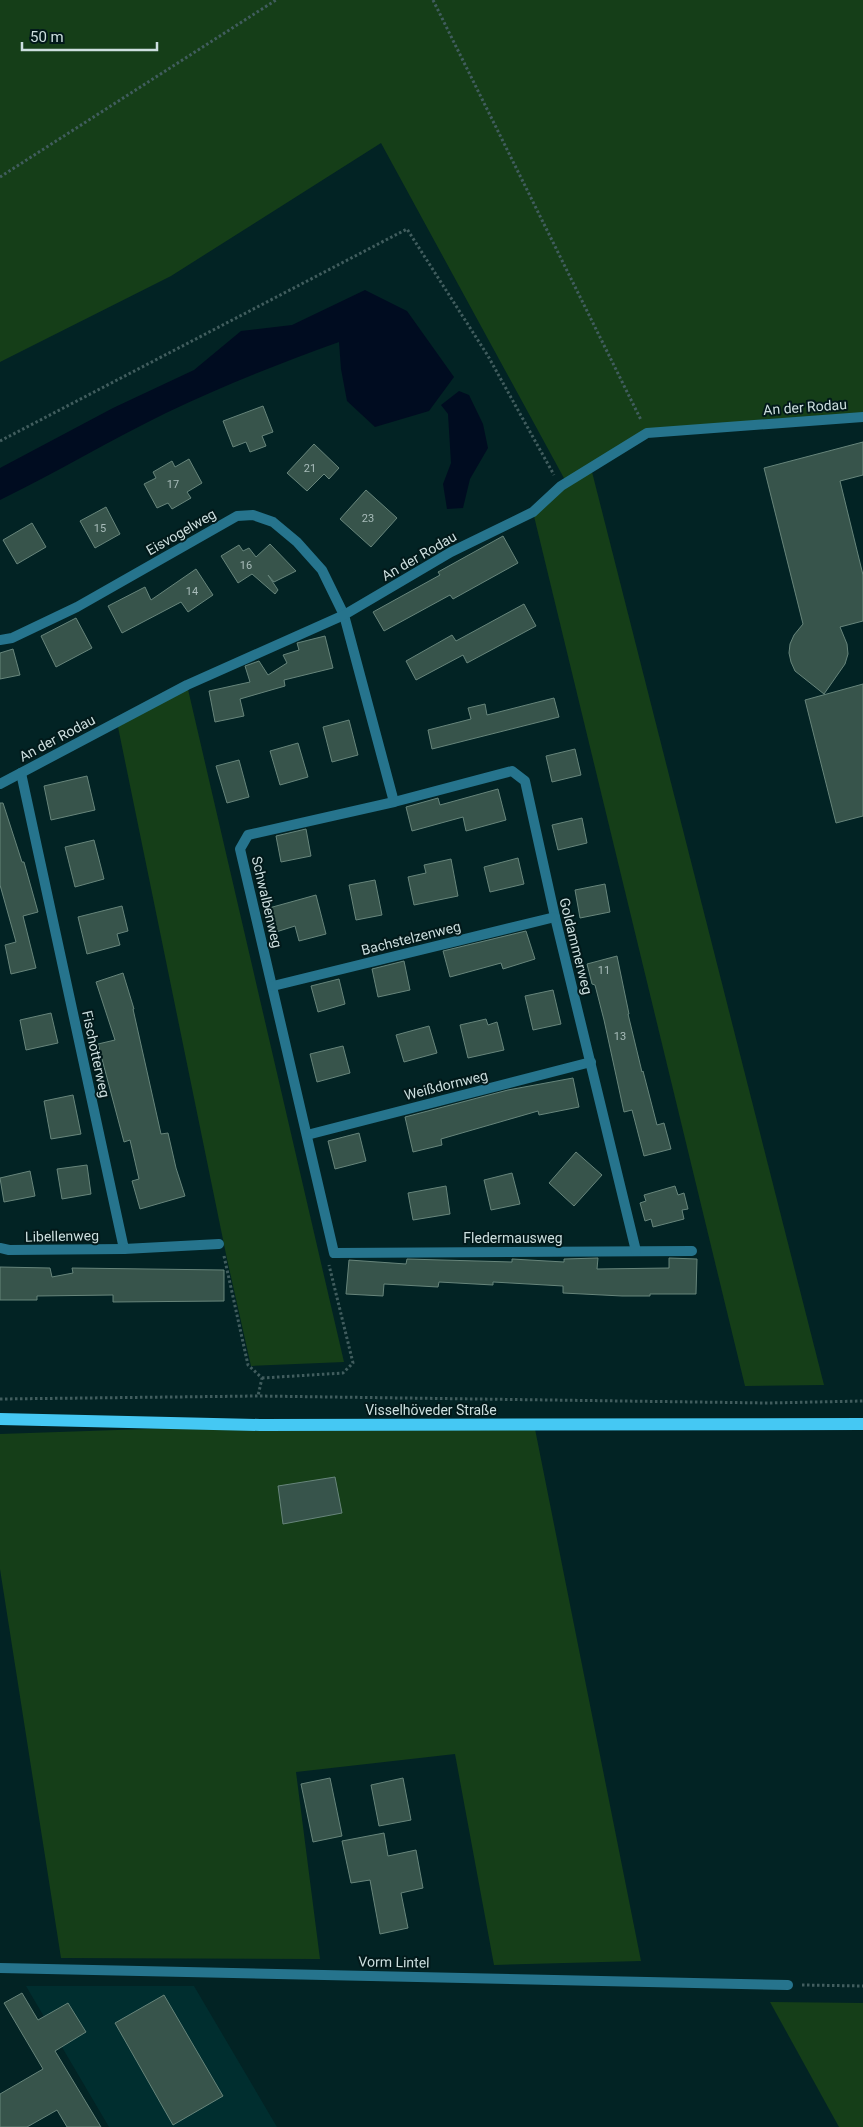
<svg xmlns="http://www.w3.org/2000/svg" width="863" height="2127" font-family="Roboto,sans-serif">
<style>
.built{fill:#002e2f}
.green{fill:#153e18}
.water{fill:#000c20}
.building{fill:#37544b;stroke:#67857b}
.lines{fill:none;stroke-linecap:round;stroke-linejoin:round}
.path{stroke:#415d5e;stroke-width:3;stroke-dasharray:2.5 2.5;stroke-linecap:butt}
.street{stroke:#26748d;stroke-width:10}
.primary{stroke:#45c8f3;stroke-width:12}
.labels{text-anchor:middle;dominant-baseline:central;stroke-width:4;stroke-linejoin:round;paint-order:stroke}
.number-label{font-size:11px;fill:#a8bcba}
.street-label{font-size:14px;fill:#cddfdf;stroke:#02191a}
</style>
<rect width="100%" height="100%" fill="#022324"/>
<polygon class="built" points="26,1986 194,1986 277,2127 109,2127"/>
<g class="green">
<polygon points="0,0 863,0 863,413 647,431 565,480 381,143 171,276 0,362"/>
<polygon points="591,468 824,1385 745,1386 533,512"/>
<polygon points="187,685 344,1362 251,1366 227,1259 117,722"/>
<polygon points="534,1424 641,1961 494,1965 455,1754 296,1772 320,1959 61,1958 0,1569 0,1434 260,1425"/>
<polygon points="770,2002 863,2003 863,2127 839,2127"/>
</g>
<g class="water">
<path d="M 365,290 L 407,311 L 454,377 L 429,411 L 375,427 L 347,401 L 341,369 L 339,342 C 280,363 223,386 166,413 C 110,440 56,473 0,500 L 0,468 L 113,408 L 194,370 L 241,331 L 292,325 Z"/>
<polygon points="459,391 469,395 483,424 488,448 470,479 463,508 447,509 443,484 451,463 448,414 441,405"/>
</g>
<g class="building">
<polygon points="263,406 273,432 262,436 266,446 250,452 246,442 233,447 223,421"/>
<polygon points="863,442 863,475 840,481 863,575 863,621 840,627 847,644 848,654 845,664 824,694 795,671 791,662 789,653 790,644 794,635 803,624 764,468"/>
<polygon points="314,444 339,468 329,479 324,474 307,491 287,473"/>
<polygon points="189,459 202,483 187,492 191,498 172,509 168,503 157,508 144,484 156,478 153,472 172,461 175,467"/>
<polygon points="366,490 397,518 371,547 340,519"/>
<polygon points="106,507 120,534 95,548 80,521"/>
<polygon points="32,523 46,547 17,564 3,540"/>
<polygon points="503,536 518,563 453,599 450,595 384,631 373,612 440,575 438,572"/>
<polygon points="270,544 296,571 274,582 268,575 278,590 275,594 252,574 238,583 221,556 239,545 243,551 249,548 256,557"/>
<polygon points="196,569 213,595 188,612 181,602 122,633 108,606 145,587 151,600"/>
<polygon points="524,604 536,626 467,663 463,655 416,680 406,661 452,635 456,641"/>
<polygon points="76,618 92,648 56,667 41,636"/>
<polygon points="325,636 333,668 284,680 285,686 240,699 244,716 215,722 209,691 250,682 245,666 259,661 268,675 287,663 283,655 299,650 297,643"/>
<polygon points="13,649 20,675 0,679 0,653"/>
<polygon points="863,684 863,816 836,823 805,700"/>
<polygon points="554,698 559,717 432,749 428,730 471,719 468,708 485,704 487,715"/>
<polygon points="349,720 358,755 332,762 323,727"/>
<polygon points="298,743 308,777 280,785 270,751"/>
<polygon points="575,749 581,775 552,782 546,756"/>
<polygon points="239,760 249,797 227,803 216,766"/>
<polygon points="87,776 95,810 51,820 44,786"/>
<polygon points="498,789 506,820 466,831 463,817 412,831 406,807 438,798 440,805"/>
<polygon points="0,803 3,803 22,862 24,862 38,912 23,916 36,968 11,974 5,945 16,942 0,885"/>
<polygon points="582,818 587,843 558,850 552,825"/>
<polygon points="306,829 311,856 281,862 276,836"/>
<polygon points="94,840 104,879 75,887 65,847"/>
<polygon points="518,858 524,884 490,892 484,867"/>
<polygon points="451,859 458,896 414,905 408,877 426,873 424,865"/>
<polygon points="375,880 382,915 356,920 349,885"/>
<polygon points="605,884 610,912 580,918 575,890"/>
<polygon points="316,895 326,934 299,941 295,926 276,932 269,908"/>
<polygon points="122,906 128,931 117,934 120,945 87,954 78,917"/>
<polygon points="526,931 535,959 503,969 501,963 450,977 443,951"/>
<polygon points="617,956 629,1014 628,1014 642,1072 643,1071 657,1125 664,1123 671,1149 644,1156 632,1110 624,1112 604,1020 595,985 592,984 587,964"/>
<polygon points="404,961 410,990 378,997 372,969"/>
<polygon points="123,973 134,1009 133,1009 161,1134 168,1133 176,1168 185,1196 140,1209 132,1181 139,1179 130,1140 124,1142 98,1044 115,1040 96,982"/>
<polygon points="339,979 345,1004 318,1012 311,986"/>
<polygon points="553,990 561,1024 533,1030 525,996"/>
<polygon points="51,1013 58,1043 26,1050 20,1020"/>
<polygon points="486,1019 488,1025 497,1022 504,1050 468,1058 460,1025"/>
<polygon points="429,1026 437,1053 404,1062 396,1035"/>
<polygon points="343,1046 350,1073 317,1082 310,1054"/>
<polygon points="573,1078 579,1107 539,1115 538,1111 441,1139 442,1145 413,1152 405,1117 508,1090"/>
<polygon points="73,1095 81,1134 51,1139 44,1101"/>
<polygon points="359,1133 366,1161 335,1169 328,1141"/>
<polygon points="576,1152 602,1175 574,1206 549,1183"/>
<polygon points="87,1165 91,1194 62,1199 57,1169"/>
<polygon points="30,1171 35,1196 4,1202 0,1178"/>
<polygon points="512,1173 520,1204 491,1210 484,1180"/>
<polygon points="446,1186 450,1214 413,1220 408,1193"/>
<polygon points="675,1186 678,1195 684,1193 688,1209 682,1210 684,1219 653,1227 651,1219 645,1221 640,1203 646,1201 644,1195"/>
<polygon points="598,1258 597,1269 669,1268 669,1258 697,1259 696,1294 650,1294 650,1296 622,1296 563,1293 563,1286 493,1282 493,1285 439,1282 438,1287 384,1284 383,1296 346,1294 349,1260 406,1264 407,1259 512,1262 512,1259 564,1262 564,1259"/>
<polygon points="0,1267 50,1268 52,1277 73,1273 72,1268 224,1270 224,1301 113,1302 113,1295 37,1296 37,1300 0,1300"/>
<polygon points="335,1477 342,1513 283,1524 278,1486"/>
<polygon points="330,1778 342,1836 313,1842 301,1784"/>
<polygon points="403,1778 411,1820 379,1826 371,1785"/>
<polygon points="384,1833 388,1856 416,1850 423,1888 401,1893 408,1928 380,1934 370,1880 351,1883 342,1841"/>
<polygon points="22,1993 38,2020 68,2003 86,2032 55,2051 101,2127 67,2127 57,2110 27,2127 0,2127 0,2094 43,2069 4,2003"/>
<polygon points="164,1995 223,2096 173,2125 115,2023"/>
</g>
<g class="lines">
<g class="path">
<polyline points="433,0 641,420"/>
<polyline points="0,177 276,0"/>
<polyline points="0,441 407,229 488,356 554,475"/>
<polyline points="224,1256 248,1365 262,1378 258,1396"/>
<polyline points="262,1378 343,1373 353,1363 329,1265"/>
<polyline points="0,1399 258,1396 768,1403 863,1401"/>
<polyline points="802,1985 863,1986"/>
</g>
<g class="street">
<polyline points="0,640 12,638 77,607 237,516 253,515 273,522 297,542 322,570 344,615 394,802 248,835 240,849 334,1253 692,1251"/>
<polyline points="21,773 124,1249 219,1244"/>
<polyline points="0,784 187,685 344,615 451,552 533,512 561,486 647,433 863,417"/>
<polyline points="394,802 512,771 525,781 555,917 636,1251"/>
<polyline points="273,986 555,917"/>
<polyline points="307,1135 591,1062"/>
<polyline points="0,1248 9,1250 124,1249"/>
<polyline points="0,1968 788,1985"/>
</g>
<polyline class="primary" points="0,1419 260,1425 863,1424"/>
</g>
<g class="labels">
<g class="number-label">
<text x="310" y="468">21</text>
<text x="173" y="484">17</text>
<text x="368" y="518">23</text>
<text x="100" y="528">15</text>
<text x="246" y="565">16</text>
<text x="192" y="591">14</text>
<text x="604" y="970">11</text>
<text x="620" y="1036">13</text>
</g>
<g class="street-label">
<text transform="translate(805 407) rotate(-4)">An der Rodau</text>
<text transform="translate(181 532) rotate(-30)">Eisvogelweg</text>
<text transform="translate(419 556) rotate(-30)">An der Rodau</text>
<text transform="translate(57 738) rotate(-28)">An der Rodau</text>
<text transform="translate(267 902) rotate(77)">Schwalbenweg</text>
<text transform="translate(411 938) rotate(-14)">Bachstelzenweg</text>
<text transform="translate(576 946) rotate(76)">Goldammerweg</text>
<text transform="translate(96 1054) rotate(78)">Fischotterweg</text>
<text transform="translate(446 1085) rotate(-14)">Weißdornweg</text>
<text transform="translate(62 1236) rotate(-1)">Libellenweg</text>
<text x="513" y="1238">Fledermausweg</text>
<text x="431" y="1410">Visselhöveder Straße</text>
<text transform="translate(394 1962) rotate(1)">Vorm Lintel</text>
</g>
</g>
<path d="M22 42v8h135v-8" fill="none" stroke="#cddfdf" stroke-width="2.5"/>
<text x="30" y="42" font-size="15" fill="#cddfdf" stroke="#02191a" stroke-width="4" paint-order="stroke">50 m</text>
</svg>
